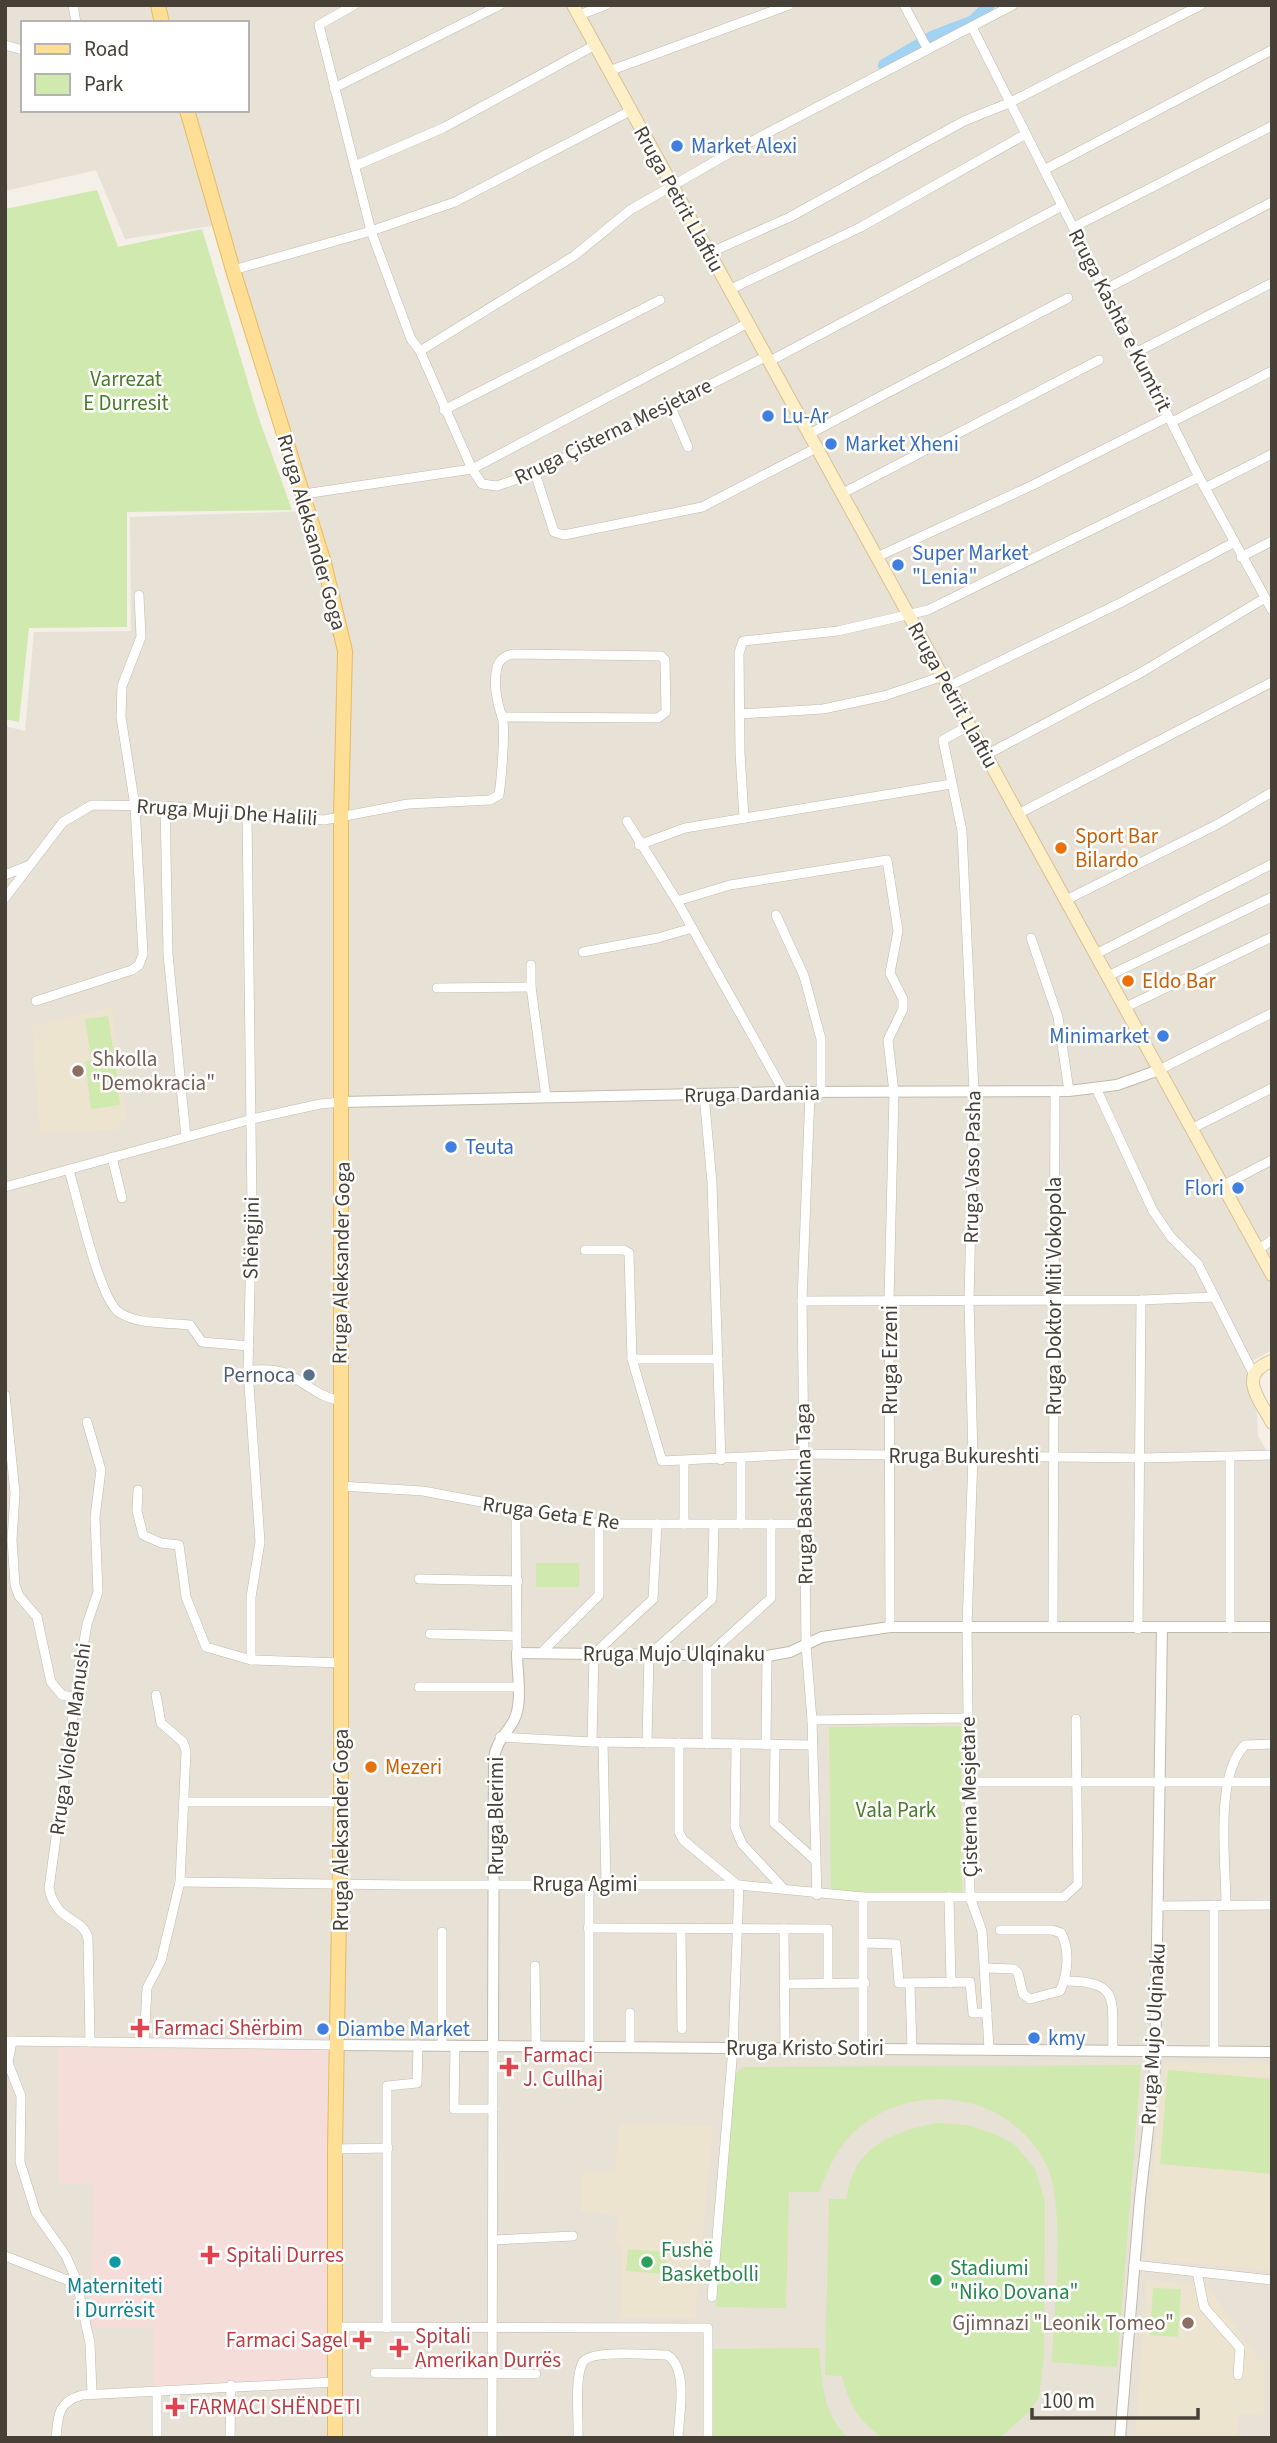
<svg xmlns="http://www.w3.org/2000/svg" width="1277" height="2443" font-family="'Source Sans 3',sans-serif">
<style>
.residential{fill:#e8e1d5;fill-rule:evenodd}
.education{fill:#ede4d0}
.medical{fill:#f5ddda}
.green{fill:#d0e9af}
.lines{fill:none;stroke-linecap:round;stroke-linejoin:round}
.canal{stroke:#a2d3f2;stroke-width:12}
.minor-casing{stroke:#c2baac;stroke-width:10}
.tertiary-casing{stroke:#c2baac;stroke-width:12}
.secondary-casing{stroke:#d5c296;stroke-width:14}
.primary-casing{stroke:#e6bb62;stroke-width:16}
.minor{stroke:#fff;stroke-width:9}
.tertiary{stroke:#fff;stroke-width:10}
.secondary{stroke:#ffefc6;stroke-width:12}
.primary{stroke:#ffde95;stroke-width:14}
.shop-dot{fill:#3f7fe0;stroke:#fff;stroke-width:2.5}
.food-dot{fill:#e8710a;stroke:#fff;stroke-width:2.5}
.education-dot{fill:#8d6e63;stroke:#fff;stroke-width:2.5}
.service-dot{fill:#5c6f8a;stroke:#fff;stroke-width:2.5}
.health-dot{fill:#e0444e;stroke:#fff;stroke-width:2.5}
.culture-dot{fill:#0f9aa8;stroke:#fff;stroke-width:2.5}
.leisure-dot{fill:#2e9e5b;stroke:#fff;stroke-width:2.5}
.labels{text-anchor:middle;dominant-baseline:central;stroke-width:5;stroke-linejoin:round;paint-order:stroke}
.shop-label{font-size:21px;fill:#366cbe;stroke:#fff;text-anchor:start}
.street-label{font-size:21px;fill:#474036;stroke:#fff}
.park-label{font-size:21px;fill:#497a27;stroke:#fff}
.food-label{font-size:21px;fill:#c56008;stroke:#fff;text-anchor:start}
.education-label{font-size:21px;fill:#785e54;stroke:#fff;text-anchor:start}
.service-label{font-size:21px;fill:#4e5e75;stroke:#fff;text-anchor:end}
.health-label{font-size:21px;fill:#be3a42;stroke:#fff;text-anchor:start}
.leisure-label{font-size:21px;fill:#27864d;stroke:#fff;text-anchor:start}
.culture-label{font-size:21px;fill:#0d838f;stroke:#fff}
</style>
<rect width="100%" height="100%" fill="#f4efe7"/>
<path class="residential" d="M 5,5 L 1272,5 L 1272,1350 L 1254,1360 L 1258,1436 L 1272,1460 L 1272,2438 L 5,2438 L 5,726 L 25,731 L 34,632 L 131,631 L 130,517 L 312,511 L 225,224 L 125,239 L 96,170 L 5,191 ZM 23,23 L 247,23 L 247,110 L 23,110 Z"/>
<g class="education">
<polygon points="112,1007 126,1117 115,1130 40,1133 32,1026"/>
<polygon points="1163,2063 1272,2064 1272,2271 1145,2258"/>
<polygon points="619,2124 713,2126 695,2318 621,2318 621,2246 616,2245 618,2216 581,2211 582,2173 615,2171"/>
<polygon points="1147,2280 1208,2286 1258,2359 1265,2361 1264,2415 1239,2413 1236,2438 1135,2438"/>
</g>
<polygon class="medical" points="58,2048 329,2050 325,2377 153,2392 153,2328 92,2328 93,2184 59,2183"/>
<g class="green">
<polygon points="97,190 118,247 202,229 258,416 292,510 127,512 127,627 29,628 19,722 5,719 5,209"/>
<polygon points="108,1016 114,1054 91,1057 85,1019"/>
<polygon points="115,1058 120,1105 91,1109 85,1061"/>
<rect x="536" y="1563" width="43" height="24"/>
<polygon points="961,1726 962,1892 831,1893 829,1727"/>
<path d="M 1141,2065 L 1117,2367 L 1052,2362 C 1054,2311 1067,2203 1045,2162 C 1006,2089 906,2079 850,2136 C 835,2152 827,2172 819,2192 L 789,2192 L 786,2308 L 716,2307 L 735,2074 L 744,2067 Z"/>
<polygon points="1168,2070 1272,2079 1272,2174 1160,2164"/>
<path d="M 936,2123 L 967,2125 L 995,2134 L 1015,2145 L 1035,2169 L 1045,2202 L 1044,2357 L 1039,2397 L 1029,2412 L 1000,2438 L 885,2438 C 860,2425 848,2402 842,2376 L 825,2375 L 829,2199 L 846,2199 C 854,2147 889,2133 936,2123 Z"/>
<polygon points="628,2249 667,2252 666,2274 626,2271"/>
<polygon points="1153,2288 1181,2289 1178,2337 1150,2335"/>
<path d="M 819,2348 C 822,2379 822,2416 849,2438 L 713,2438 L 712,2349 Z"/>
</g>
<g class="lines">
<polyline class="canal" points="884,65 934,36 973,21 989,5"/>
<defs>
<g id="minor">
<polyline points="73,5 76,23"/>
<polyline points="354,5 319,25 371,231 411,339 420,351 472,469 482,484 497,486 535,473 767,356"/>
<polyline points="904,5 927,48"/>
<polyline points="579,15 606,5"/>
<polyline points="973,29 1199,477 1272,610"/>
<polyline points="5,45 23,50"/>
<polyline points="609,71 789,5"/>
<polyline points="334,88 500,5"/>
<polyline points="355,166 443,128 595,45"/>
<polyline points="1044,170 1272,50"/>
<polyline points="1074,227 1272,126"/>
<polyline points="709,253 790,217 964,121 1009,103 1201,5"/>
<polyline points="233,270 371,231 455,202 630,111"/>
<polyline points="1106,289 1272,202"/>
<polyline points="729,290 861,227 1024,135"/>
<polyline points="420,351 574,256 630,210 733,151 1013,5"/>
<polyline points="1137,352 1272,283"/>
<polyline points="770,361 1062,206"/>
<polyline points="670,405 688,447"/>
<polyline points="444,410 660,300"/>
<polyline points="1172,422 1272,371"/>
<polyline points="811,433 1068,298"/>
<polyline points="535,473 554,532 564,535 702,507 818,447"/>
<polyline points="1205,488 1272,454"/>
<polyline points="843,493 1099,360"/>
<polyline points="304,494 472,469 748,323"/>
<polyline points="877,557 1033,485 1168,417"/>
<polyline points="1241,557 1272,541"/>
<polyline points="949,686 1120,603 1233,543"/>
<polyline points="740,714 823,709 884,696 943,676"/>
<polyline points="970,725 943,740 962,831 974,1092 969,1301 973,1457 967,1626 970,1897 982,1931 989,2049"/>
<polyline points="986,755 1142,672 1265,598"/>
<polyline points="165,806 168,954 186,1137"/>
<polyline points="1018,814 1272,682"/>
<polyline points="247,815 252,1204 248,1370 260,1542 251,1597 251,1660"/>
<polyline points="744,818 740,753 739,653 743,641 838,631 928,610 1199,477"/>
<polyline points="627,821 677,901 784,1092"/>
<polyline points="639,845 685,828 951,784"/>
<polyline points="5,875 30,865"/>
<path d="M 5,898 L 63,822 L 92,805 L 165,806 L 324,820 L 408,804 L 490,800 L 499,795 C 501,782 506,727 502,717 C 497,703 493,683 497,668 C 499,659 505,656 512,654 L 661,656 L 665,660 L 666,712 L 658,718 L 502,717"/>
<polyline points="1066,900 1218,824 1272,792"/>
<polyline points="677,901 730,885 887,860 898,931 890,973 903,999 903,1009 888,1040 894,1093 889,1301 890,1627"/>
<polyline points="776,915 804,976 821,1039 821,1093"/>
<polyline points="1031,938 1058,1017 1069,1091"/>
<polyline points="583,952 658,938 692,928"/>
<polyline points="1096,954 1272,864"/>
<polyline points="531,965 531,987 546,1097"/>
<polyline points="1108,976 1272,897"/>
<polyline points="437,988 531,987"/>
<polyline points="36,1001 132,970 139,965 143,954 135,806 121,717 122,686 141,637 139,595"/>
<polyline points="1126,1007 1272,937"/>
<polyline points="1159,1070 1272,1013"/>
<polyline points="1096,1088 1153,1211 1171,1237 1198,1264 1253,1373"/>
<polyline points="810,1093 802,1301 804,1454 806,1645 812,1720 817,1895"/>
<polyline points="704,1094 712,1183 721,1460"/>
<polyline points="1191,1129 1272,1088"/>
<polyline points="112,1157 122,1198"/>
<path d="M 69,1170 C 77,1197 100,1302 120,1313 C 140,1325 167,1322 190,1325 L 202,1342 L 249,1346"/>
<polyline points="1222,1186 1272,1160"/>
<polyline points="5,1187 252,1119 320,1104 342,1102"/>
<polyline points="585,1250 624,1250 629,1253 632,1359 662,1461 804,1454 1142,1458 1272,1455"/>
<polyline points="1258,1250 1272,1240"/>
<polyline points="802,1301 1141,1300 1215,1297"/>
<polyline points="632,1359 718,1359"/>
<path d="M 248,1370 C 257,1370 268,1369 277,1371 C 299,1374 313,1397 340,1400"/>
<polyline points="5,1395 15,1493 12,1540 15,1585 19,1596 37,1617 51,1682 62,1695 75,1698"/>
<path d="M 87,1422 L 101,1470 L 95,1517 L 98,1592 L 87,1624 L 80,1664 L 49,1888 C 56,1923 82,1916 88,1938 L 90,2042"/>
<polyline points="1230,1457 1230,1628"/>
<polyline points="741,1458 741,1524"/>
<polyline points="340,1486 423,1491 599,1524 805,1524"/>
<polyline points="138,1490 137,1511 143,1535 161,1543 179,1545 186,1597 206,1647 251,1660 342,1663"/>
<polyline points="684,1524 684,1462"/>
<polyline points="419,1579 518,1581"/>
<polyline points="1053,1626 1055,1091"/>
<polyline points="1138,1629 1141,1300"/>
<polyline points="430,1634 517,1636"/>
<polyline points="517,1653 516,1521 520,1510"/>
<polyline points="541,1653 599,1595 599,1524"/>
<polyline points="419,1687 517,1687"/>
<polyline points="812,1720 968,1718"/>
<polyline points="500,1737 592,1742 812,1745"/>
<polyline points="592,1742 594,1654 653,1599 657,1524"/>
<polyline points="603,1742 606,1884"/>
<polyline points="647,1743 649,1655 712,1599 714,1524"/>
<polyline points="679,1743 679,1832 683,1840 735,1883"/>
<polyline points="707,1744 707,1656 771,1598 771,1524"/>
<polyline points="736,1744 735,1827 742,1844 784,1889"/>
<polyline points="766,1745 767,1656"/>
<polyline points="775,1745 774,1823 815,1860"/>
<polyline points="970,1782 1272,1782"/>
<polyline points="184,1802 341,1802"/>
<polyline points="180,1882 406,1885 739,1885 863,1897 1064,1897 1078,1884 1076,1719"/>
<polyline points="589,1885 589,2047"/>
<polyline points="863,1897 863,2048"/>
<polyline points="949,1897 951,1983"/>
<polyline points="1214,1905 1214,2051"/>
<path d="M 1226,1905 C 1226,1863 1214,1776 1245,1745 L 1272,1744"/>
<polyline points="1158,1906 1272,1905"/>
<polyline points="588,1928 828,1929 828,1983"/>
<polyline points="681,1929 682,2029"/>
<polyline points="784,1929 785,2048"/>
<polyline points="442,1932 442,2046"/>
<polyline points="864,1943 896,1944 899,1983 970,1982 973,2013 987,2013"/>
<polyline points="535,1966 536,2046"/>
<path d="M 986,1968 L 1014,1969 L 1018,1973 L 1023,1994 L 1030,1999 L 1060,1991 C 1068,1974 1070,1949 1061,1933 L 1052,1930 L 1000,1930"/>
<path d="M 1065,1981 C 1123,1981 1111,2002 1113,2050"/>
<polyline points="784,1984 865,1983"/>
<polyline points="910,1985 912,2049"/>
<polyline points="630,2013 630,2047"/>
<polyline points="5,2041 338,2045"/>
<polyline points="12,2041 8,2063 21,2096 20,2162 36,2213 66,2256 76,2279 90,2343 92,2393"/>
<polyline points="144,2043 147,1988 161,1961 180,1882 186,1751 183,1742 161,1723 156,1695"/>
<polyline points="455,2046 454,2109 493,2109"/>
<polyline points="335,2149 388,2148"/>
<polyline points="493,2240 573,2236"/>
<polyline points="5,2256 67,2280 76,2279"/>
<polyline points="1134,2265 1272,2280"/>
<polyline points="1197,2272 1204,2307 1240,2348 1238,2375"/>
<polyline points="712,2297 733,2048 739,1885"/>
<polyline points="336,2327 708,2328 708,2438"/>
<polyline points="387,2328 387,2086 417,2083 418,2045"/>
<polyline points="375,2373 536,2374"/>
<polyline points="157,2393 157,2438"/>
<path d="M 56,2438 C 58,2415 58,2402 82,2395 L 335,2382"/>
<polyline points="230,2438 231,2385"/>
<polyline points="492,2438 493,2046"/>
<path d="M 578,2438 C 579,2420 574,2377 583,2362 C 591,2349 651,2355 667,2355 C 689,2368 679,2415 678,2438"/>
</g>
<g id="tertiary">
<polyline points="342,1102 784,1092 1069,1091 1117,1085 1159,1070"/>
<polyline points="338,2045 1272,2052"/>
<path d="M 493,2046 L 494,1759 C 496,1741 506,1735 514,1720 C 523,1702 517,1673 517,1653 L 767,1656 L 790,1652 L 822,1637 L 890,1627 L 1272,1627"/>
<polyline points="1120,2438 1140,2199 1155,2068 1162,1629"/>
</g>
<g id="secondary">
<polyline points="573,5 1272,1275"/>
<path d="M 1272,1361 C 1236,1374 1260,1400 1272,1423"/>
</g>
<g id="primary">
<polyline points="158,5 162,23"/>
<polyline points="187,110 233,270 324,563 345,651 341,816 341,1802 335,2149 335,2438"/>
</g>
</defs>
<use href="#minor" class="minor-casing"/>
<use href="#tertiary" class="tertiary-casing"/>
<use href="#secondary" class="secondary-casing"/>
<use href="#primary" class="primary-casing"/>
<use href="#minor" class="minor"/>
<use href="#tertiary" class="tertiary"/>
<use href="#secondary" class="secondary"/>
<use href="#primary" class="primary"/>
</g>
<g class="shop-dot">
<circle cx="677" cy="146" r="7"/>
<circle cx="768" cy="416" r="7"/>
<circle cx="831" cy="444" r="7"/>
<circle cx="898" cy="565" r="7"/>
<circle cx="1163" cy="1036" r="7"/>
<circle cx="451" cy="1147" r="7"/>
<circle cx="1238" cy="1188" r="7"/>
<circle cx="323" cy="2029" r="7"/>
<circle cx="1034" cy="2038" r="7"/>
</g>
<g class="food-dot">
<circle cx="1061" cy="848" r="7"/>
<circle cx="1128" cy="981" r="7"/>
<circle cx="371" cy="1767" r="7"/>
</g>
<g class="education-dot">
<circle cx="78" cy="1071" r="7"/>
<circle cx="1188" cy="2323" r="7"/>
</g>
<circle class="service-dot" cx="309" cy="1375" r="7"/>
<g class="health-dot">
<path d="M136.5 2017.5h7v7h7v7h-7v7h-7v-7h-7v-7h7z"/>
<path d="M505.5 2056.5h7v7h7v7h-7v7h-7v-7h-7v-7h7z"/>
<path d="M206.5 2244.5h7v7h7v7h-7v7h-7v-7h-7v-7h7z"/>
<path d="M358.5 2329.5h7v7h7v7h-7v7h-7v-7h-7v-7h7z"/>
<path d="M395.5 2337.5h7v7h7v7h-7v7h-7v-7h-7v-7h7z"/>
<path d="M171.5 2396.5h7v7h7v7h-7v7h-7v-7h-7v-7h7z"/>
</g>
<circle class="culture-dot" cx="115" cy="2262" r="7"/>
<g class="leisure-dot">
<circle cx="647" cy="2262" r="7"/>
<circle cx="936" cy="2280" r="7"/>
</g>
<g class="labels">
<g class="shop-label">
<text x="691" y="146">Market Alexi</text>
<text x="782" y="416">Lu-Ar</text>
<text x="845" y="444">Market Xheni</text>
<text x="912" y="553">Super Market<tspan x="912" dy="24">"Lenia"</tspan></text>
<text x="1149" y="1036" text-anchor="end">Minimarket</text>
<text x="465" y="1147">Teuta</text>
<text x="1224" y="1188" text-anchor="end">Flori</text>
<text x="337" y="2029">Diambe Market</text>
<text x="1048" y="2038">kmy</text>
</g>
<g class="street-label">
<text transform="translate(679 199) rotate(61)">Rruga Petrit Llaftiu</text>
<text transform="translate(1120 320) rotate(63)">Rruga Kashta e Kumtrit</text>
<text transform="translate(613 431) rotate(-26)">Rruga Çisterna Mesjetare</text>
<text transform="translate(312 532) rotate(74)">Rruga Aleksander Goga</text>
<text transform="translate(953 695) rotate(61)">Rruga Petrit Llaftiu</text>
<text transform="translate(227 812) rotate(4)">Rruga Muji Dhe Halili</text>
<text transform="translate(752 1094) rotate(-1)">Rruga Dardania</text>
<text transform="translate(972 1167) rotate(-89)">Rruga Vaso Pasha</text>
<text transform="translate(251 1238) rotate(-89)">Shëngjini</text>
<text transform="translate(341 1263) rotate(-89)">Rruga Aleksander Goga</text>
<text transform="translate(1054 1296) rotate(-90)">Rruga Doktor Miti Vokopola</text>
<text transform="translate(890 1360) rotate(-90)">Rruga Erzeni</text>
<text x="964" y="1456">Rruga Bukureshti</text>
<text transform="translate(804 1494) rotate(-91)">Rruga Bashkina Taga</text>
<text transform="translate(551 1513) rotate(8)">Rruga Geta E Re</text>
<text x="674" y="1654">Rruga Mujo Ulqinaku</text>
<text transform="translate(70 1739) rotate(-82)">Rruga Violeta Manushi</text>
<text transform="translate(969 1797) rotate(-91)">Çisterna Mesjetare</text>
<text transform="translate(496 1816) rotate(-90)">Rruga Blerimi</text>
<text transform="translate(341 1830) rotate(-90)">Rruga Aleksander Goga</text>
<text x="585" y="1884">Rruga Agimi</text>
<text transform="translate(1153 2034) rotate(-87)">Rruga Mujo Ulqinaku</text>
<text x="805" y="2048">Rruga Kristo Sotiri</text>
</g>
<g class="park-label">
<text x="126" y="379">Varrezat<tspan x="126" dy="24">E Durresit</tspan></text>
<text x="896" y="1810">Vala Park</text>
</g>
<g class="food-label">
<text x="1075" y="836">Sport Bar<tspan x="1075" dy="24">Bilardo</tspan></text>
<text x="1142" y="981">Eldo Bar</text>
<text x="385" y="1767">Mezeri</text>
</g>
<g class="education-label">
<text x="92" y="1059">Shkolla<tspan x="92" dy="24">"Demokracia"</tspan></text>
<text x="1174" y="2323" text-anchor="end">Gjimnazi "Leonik Tomeo"</text>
</g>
<g class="service-label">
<text x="295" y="1375">Pernoca</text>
</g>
<g class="health-label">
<text x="154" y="2028">Farmaci Shërbim</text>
<text x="523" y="2055">Farmaci<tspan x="523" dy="24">J. Cullhaj</tspan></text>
<text x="226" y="2255">Spitali Durres</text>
<text x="415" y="2336">Spitali<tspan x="415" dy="24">Amerikan Durrës</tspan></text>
<text x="348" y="2340" text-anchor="end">Farmaci Sagel</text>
<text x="189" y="2407">FARMACI SHËNDETI</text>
</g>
<g class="leisure-label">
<text x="661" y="2250">Fushë<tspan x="661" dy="24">Basketbolli</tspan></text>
<text x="950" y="2268">Stadiumi<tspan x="950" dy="24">"Niko Dovana"</tspan></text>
</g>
<g class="culture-label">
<text x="115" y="2286">Materniteti<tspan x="115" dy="24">i Durrësit</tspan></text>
</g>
</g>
<rect width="1277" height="2443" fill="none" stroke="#474036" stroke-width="14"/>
<rect x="21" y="21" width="228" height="91" fill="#ffffff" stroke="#b5b3af" stroke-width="2"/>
<rect x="35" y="44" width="35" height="10" fill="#ffde95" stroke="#b5b3af" stroke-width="2"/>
<text x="84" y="56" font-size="21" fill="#474036">Road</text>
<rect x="35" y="74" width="35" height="21" fill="#d0e9af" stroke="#b5b3af" stroke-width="2"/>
<text x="84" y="91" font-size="21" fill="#474036">Park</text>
<path d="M1032 2408v10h166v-10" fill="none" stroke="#474036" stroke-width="3.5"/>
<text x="1042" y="2408" font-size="21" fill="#474036" stroke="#ffffff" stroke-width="5" paint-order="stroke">100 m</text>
</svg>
